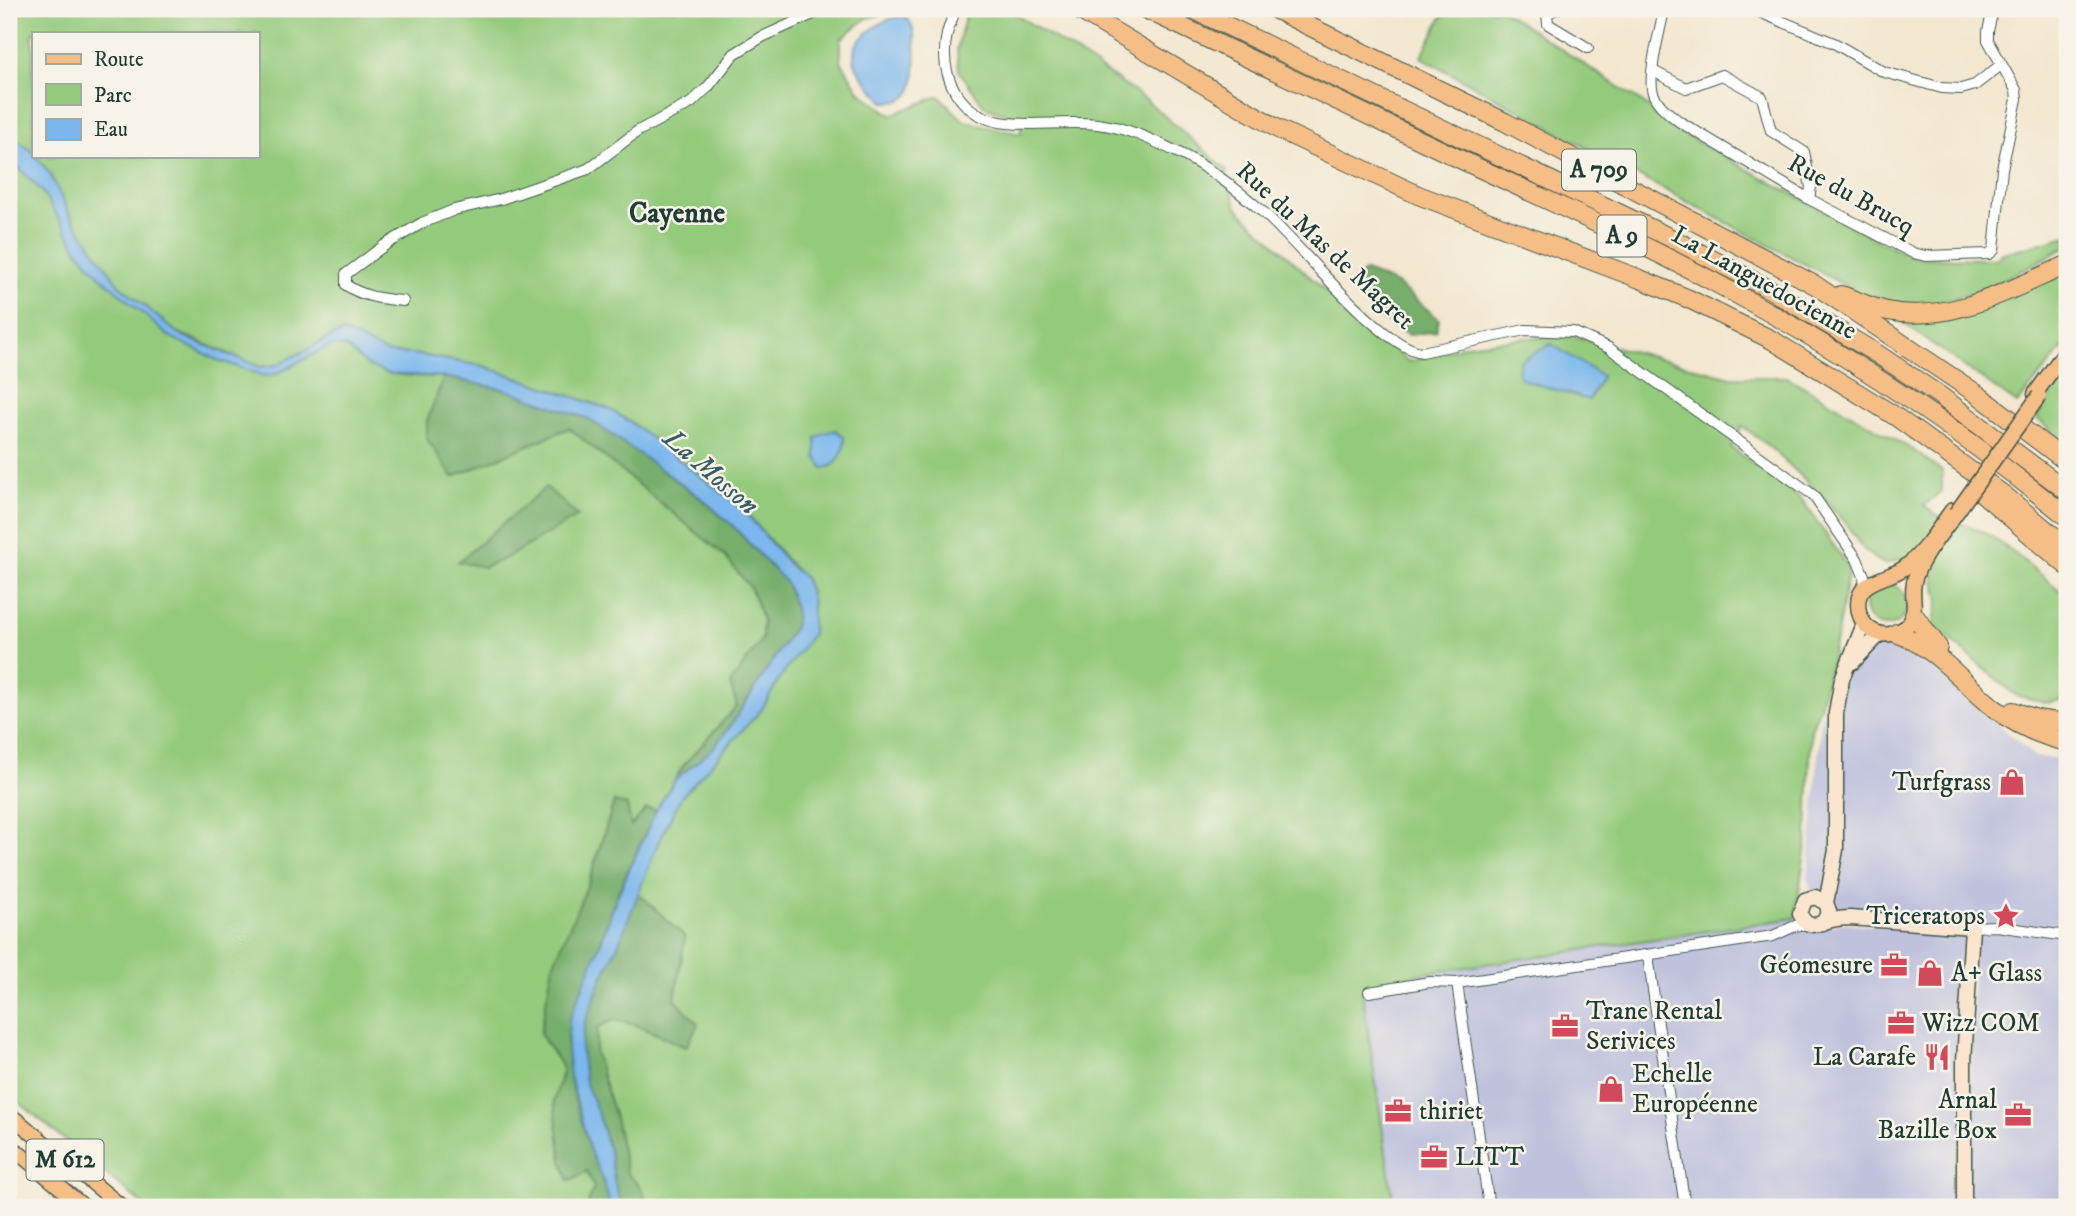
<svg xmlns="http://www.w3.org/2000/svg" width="2076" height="1216" font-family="'IM FELL DW Pica',serif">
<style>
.industrial{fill:#c0c2dd}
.green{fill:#94ca7c;stroke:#5a8458;stroke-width:2}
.forest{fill:#77ae6c;stroke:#4b7650;stroke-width:2}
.water{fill:#7bb7ed;stroke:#4d7a90;stroke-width:2}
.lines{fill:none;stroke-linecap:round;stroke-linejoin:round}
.street-casing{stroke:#3f564b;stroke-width:12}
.secondary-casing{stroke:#3f564b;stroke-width:17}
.primary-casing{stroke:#3f564b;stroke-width:17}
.highway-casing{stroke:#3f564b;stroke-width:20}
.street{stroke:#fff;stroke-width:10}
.secondary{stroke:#fbe5cf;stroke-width:14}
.primary{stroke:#f6be87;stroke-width:14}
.highway{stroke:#f6be87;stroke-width:18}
.primary-bridge-casing{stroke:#3f564b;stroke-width:17;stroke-linecap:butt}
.primary-bridge{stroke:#f6be87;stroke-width:14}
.labels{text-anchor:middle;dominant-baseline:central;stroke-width:5;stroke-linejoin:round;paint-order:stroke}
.shield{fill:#f7f3e8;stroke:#60746a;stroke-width:2}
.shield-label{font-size:24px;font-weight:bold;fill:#1f3d34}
.street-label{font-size:26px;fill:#1f3d34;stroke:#f7f3e8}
.poi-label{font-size:26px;fill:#1f3d34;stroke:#f7f3e8;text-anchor:start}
.neighbourhood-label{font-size:28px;font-weight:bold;fill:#1f3d34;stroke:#f7f3e8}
.water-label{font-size:28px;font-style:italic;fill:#365c62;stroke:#f7f3e8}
</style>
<rect width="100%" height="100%" fill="#f7f3e8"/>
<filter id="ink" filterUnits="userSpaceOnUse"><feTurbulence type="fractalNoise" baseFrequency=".0143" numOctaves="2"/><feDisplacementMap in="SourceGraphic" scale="14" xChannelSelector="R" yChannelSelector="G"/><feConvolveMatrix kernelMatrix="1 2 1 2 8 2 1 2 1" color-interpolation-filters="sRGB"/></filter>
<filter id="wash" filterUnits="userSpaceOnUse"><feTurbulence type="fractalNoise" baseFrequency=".00686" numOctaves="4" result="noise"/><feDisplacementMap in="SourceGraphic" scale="28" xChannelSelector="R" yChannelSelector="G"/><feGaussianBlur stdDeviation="1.57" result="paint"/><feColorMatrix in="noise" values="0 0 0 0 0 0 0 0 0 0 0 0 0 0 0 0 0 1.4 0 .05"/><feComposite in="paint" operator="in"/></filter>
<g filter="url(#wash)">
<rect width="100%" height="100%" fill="#f3e7cf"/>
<g class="industrial">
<polygon points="1896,643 1912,647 2035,757 2067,759 2067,1207 1968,1207 1968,1117 1975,921 1845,911 1811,891 1808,877 1821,724 1837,652"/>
<polygon points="1795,918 1799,931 1845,923 1963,934 1968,941 1961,1207 1394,1207 1361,990 1400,977"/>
</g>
<g class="green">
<path d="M 9,9 L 903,9 L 867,18 L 841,39 L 841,61 L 859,91 L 891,115 L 939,96 L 964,121 L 1021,134 L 1020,118 L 985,107 L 959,71 L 957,49 L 967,9 L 1007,9 L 1085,58 L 1146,100 L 1226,169 L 1236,206 L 1247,218 L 1333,298 L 1409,362 L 1466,345 L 1526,338 L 1573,336 L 1731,377 L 1787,377 L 1913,450 L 1942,471 L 1942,490 L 1924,506 C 1942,522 1968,522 1989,535 C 2016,553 2042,576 2067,596 L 2067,699 L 2046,703 L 2015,695 L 1933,625 L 1939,600 L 1933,575 L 1901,559 L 1885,564 C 1856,551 1858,535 1838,514 C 1808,483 1778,451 1742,426 L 1731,447 L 1802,500 L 1849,568 L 1837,634 L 1820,707 L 1811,730 L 1807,838 L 1795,918 L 1400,977 L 1362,990 L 1394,1207 L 649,1207 L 640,1186 L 627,1174 L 615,1118 L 595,1052 L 598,1027 L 613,1020 L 637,1025 L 685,1047 L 675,999 L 685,937 L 637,892 L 658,843 L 681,797 L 762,709 L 778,681 L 812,634 L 812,604 L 806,582 L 742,508 L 630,422 L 609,409 L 483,366 L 414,354 L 387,353 L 344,332 L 330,337 L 278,365 L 260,367 L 175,331 L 119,285 L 93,250 L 71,217 L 50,174 L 35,156 L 257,156 L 257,33 L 33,33 L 33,153 L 9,135 Z"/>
<path d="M 1446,9 L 1500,9 L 1658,113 L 1672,128 L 1879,241 L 1917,258 L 1996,259 L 2000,254 L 2067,236 L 2067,247 C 2023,268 1977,298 1927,304 C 1906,306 1884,299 1863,295 L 1620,166 L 1421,57 Z"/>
<path d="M 9,158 L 42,191 L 80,253 L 167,335 L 215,359 L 264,376 L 276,374 L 329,346 C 349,342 355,360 372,367 C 394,378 420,376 444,377 L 427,421 L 453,477 L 569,427 L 724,555 L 751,589 L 763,621 L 762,639 L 730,684 L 737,706 L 683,766 L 656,810 L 646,809 L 631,827 L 614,802 L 540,1034 L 563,1068 L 554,1101 L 562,1160 L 569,1181 L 586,1170 L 594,1187 L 587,1207 L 146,1207 L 9,1094 Z"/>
<polygon points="2067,270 2067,343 2017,404 1896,318"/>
<polygon points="2067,373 2067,444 2036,418"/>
<circle cx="1886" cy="605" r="21"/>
</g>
<g class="forest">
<polygon points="1365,271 1397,284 1439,319 1436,331 1408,335 1377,315 1351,284"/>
<polygon points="444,377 507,390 589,419 616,437 700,498 733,526 786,583 795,608 795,626 730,726 713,748 675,780 683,766 737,706 730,684 762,639 763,621 751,589 724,555 569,428 453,477 427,439 427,421"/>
<polygon points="546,487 578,516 504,559 484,567 458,562"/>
<path d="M 614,802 L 627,805 L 631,826 L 646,809 L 656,810 C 643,839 629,867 616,897 C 608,917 603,938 595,957 C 584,987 566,1016 567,1048 C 569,1104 596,1155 611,1207 L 587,1207 L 594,1187 L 587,1171 L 569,1181 L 562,1160 L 554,1101 L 563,1068 L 540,1034 L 553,965 L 591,877 Z"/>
<polygon points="637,892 685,937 675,999 698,1024 686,1047 637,1025 614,1020 598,1027 595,1052 615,1118 627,1174 640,1186 649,1207 622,1207 615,1185 610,1154 596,1108 585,1082 581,1047 585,1022 601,980 618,945"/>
</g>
<g class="water">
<path d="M 904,15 C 907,18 910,21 911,24 C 917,37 918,84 909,94 C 903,102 894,102 884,102 C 867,81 837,58 866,34 C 878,24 888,18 904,15 Z"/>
<polygon points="9,135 31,150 50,174 71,217 119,285 175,331 185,337 260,367 278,365 330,337 344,332 387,353 414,354 483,366 609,409 630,422 742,508 791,567 803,576 809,589 812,604 812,634 778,681 762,709 681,797 658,843 618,945 601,980 585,1022 581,1047 585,1082 596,1108 610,1154 615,1185 622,1207 611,1207 603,1181 590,1151 570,1076 567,1048 569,1020 600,945 616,899 656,810 675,780 713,748 730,727 795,626 795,608 786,583 733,526 700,497 589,419 507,390 444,377 389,374 368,366 345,346 329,346 276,374 265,376 215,359 167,335 100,276 80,253 42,191 9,158"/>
<polygon points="1551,344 1602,376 1589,400 1524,380 1518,374 1520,361"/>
<path d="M 836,430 L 844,437 C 846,450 838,468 823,468 L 816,457 L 816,438 L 824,433 Z"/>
</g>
</g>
<g filter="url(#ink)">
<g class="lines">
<defs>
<g id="street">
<path d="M 956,9 C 953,17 949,25 947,34 C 938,77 960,118 1007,123 C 1036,126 1067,121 1097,124 C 1126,127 1152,140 1177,152 C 1210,168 1237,189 1264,213 C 1300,245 1380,347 1422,352 L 1525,330 L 1573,332 L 1609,348 L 1813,495 L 1857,559 L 1864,576 L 1865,587"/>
<polyline points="1557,9 1547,13 1548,24 1588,48"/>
<path d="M 1664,9 C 1661,28 1647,75 1653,93 C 1657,105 1671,115 1680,122 L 1809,199 L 1913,253 L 1926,256 L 1989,254 L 1994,250 L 2002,169 L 2017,99 L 2016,90 L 1988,40 L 1988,31 L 1993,9"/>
<polyline points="1752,9 1834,43 1884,72 1942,88 1961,89 1975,85 2001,65"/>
<polyline points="1653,71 1686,88 1722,75 1762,97 1771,131 1804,152 1811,187 1809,199"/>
<path d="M 403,301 C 383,299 363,297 346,285 L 346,274 L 385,245 L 422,223 L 454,210 L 501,199 L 588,169 L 638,131 L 691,103 L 708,87 L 734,54 L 762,37 L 824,9"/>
<polyline points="1972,927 1996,926 2067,936"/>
<polyline points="1648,956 1685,1207"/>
<polyline points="1457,983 1489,1207"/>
<polyline points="1369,992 1430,982 1457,983 1773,936 1795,926 1807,924"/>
</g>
<g id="secondary">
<polyline points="1853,662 1880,634"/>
<polyline points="1826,903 1836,850 1836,713 1842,679 1864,624"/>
<path d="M 1823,923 L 1829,911 L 1826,903 L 1815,897 L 1805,900 L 1800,914 C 1808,931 1817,924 1831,920 C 1837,919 1844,918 1850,918 L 1972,927 L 1964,1062 L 1964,1207"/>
</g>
<g id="primary">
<polyline points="2035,394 2067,349"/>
<path d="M 1952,510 C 1938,530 1923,553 1904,568 C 1886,581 1852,579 1859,612 C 1861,621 1867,628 1875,632 C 1884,636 1893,635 1901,630 C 1922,618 1910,601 1914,582 C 1918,560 1943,532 1956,513"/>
<polyline points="9,1114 122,1207"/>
<polyline points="9,1145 84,1207"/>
</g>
<g id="highway">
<polyline points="1077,9 1278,129 1418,195 1640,279 1689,299 1772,340 1895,416 2004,495 2067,547"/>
<path d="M 1145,9 C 1252,60 1359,111 1466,162 C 1549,201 1634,239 1714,282 C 1840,349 1957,427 2067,517"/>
<polyline points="1192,9 1675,240 1771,290 1879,355 1939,395 2067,491"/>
<polyline points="1274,9 1505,122 1815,285 1977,394 2067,462"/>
<path d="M 1841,295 C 1856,300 1871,308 1887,311 C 1951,324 2010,289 2067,265"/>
<polyline points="1976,488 2067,566"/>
<polyline points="1914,615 1938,647"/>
<path d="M 1896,633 C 1936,647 1962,682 1994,708 C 2016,725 2040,736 2067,742"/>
<path d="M 2013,711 C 2032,718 2047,723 2067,721"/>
</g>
</defs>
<use href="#street" class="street-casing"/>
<use href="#secondary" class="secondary-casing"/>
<use href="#primary" class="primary-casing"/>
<use href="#highway" class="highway-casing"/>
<use href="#street" class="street"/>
<use href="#secondary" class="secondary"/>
<use href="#primary" class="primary"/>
<use href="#highway" class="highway"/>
<defs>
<polyline id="primary-bridge" points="1956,513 2039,396"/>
</defs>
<use href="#primary-bridge" class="primary-bridge-casing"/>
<use href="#primary-bridge" class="primary-bridge"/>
</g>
</g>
<defs>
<symbol id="shop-bare" viewBox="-9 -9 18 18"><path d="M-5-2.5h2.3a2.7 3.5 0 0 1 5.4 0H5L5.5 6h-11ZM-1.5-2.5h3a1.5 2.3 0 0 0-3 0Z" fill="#d1495b" stroke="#f7f3e8" stroke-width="2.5" paint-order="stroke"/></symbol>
<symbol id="sight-bare" viewBox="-9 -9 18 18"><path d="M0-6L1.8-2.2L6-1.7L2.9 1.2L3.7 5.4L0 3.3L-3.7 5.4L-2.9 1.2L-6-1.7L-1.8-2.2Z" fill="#d1495b" stroke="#f7f3e8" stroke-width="2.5" paint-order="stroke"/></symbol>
<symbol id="office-bare" viewBox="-9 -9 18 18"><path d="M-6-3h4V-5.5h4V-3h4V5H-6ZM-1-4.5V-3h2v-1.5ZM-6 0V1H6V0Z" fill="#d1495b" stroke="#f7f3e8" stroke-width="2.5" paint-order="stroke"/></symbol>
<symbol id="restaurant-bare" viewBox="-9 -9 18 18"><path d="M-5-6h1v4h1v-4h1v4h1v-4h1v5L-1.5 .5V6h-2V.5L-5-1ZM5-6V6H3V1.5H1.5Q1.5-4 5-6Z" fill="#d1495b" stroke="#f7f3e8" stroke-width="2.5" paint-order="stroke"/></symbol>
</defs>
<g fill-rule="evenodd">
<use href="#shop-bare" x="1993" y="763" width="38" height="38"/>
<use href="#sight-bare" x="1987" y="897" width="38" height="38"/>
<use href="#office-bare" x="1875" y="946" width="38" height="38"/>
<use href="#shop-bare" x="1911" y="954" width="38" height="38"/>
<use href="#office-bare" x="1882" y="1004" width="38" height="38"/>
<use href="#office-bare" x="1546" y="1007" width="38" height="38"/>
<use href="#restaurant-bare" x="1918" y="1038" width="38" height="38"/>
<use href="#shop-bare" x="1592" y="1070" width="38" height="38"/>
<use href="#office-bare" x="1379" y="1092" width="38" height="38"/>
<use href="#office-bare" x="1999" y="1096" width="38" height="38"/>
<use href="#office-bare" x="1415" y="1138" width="38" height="38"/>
</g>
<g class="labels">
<g class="shield">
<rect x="1562" y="149.5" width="74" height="41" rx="5"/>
<rect x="1597.5" y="215.5" width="49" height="41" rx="5"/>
<rect x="26.5" y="1139.5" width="77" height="41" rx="5"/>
</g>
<g class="shield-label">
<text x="1599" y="170">A 709</text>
<text x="1622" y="236">A 9</text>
<text x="65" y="1160">M 612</text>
</g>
<g class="street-label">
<text transform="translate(1851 195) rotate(29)">Rue du Brucq</text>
<text transform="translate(1325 246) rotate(43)">Rue du Mas de Magret</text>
<text transform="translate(1764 283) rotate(29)">La Languedocienne</text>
</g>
<g class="poi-label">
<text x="1991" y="782" text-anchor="end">Turfgrass</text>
<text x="1985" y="916" text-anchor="end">Triceratops</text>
<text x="1873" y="965" text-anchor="end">Géomesure</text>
<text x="1951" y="973">A+ Glass</text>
<text x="1586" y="1011">Trane Rental<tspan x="1586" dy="30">Serivices</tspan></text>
<text x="1922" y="1023">Wizz COM</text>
<text x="1916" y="1057" text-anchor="end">La Carafe</text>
<text x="1632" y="1074">Echelle<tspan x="1632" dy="30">Européenne</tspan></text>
<text x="1997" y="1100" text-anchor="end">Arnal<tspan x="1997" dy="30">Bazille Box</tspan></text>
<text x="1419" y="1111">thiriet</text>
<text x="1455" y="1157">LITT</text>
</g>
<g class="neighbourhood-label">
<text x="677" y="213">Cayenne</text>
</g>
<g class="water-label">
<text transform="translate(711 472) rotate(41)">La Mosson</text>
</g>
</g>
<rect width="2076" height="1216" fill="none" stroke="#f7f3e8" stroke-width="35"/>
<rect x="32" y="32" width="228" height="126" fill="#f7f3e8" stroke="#a1aaa0" stroke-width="2"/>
<rect x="46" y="54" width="35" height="10" fill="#f6be87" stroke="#a1aaa0" stroke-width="2"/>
<text x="94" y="66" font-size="21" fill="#1f3d34">Route</text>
<rect x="46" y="84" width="35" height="21" fill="#94ca7c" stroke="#a1aaa0" stroke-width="2"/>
<text x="94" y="102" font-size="21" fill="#1f3d34">Parc</text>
<rect x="46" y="119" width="35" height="21" fill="#7bb7ed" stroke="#a1aaa0" stroke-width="2"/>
<text x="94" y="136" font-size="21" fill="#1f3d34">Eau</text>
</svg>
